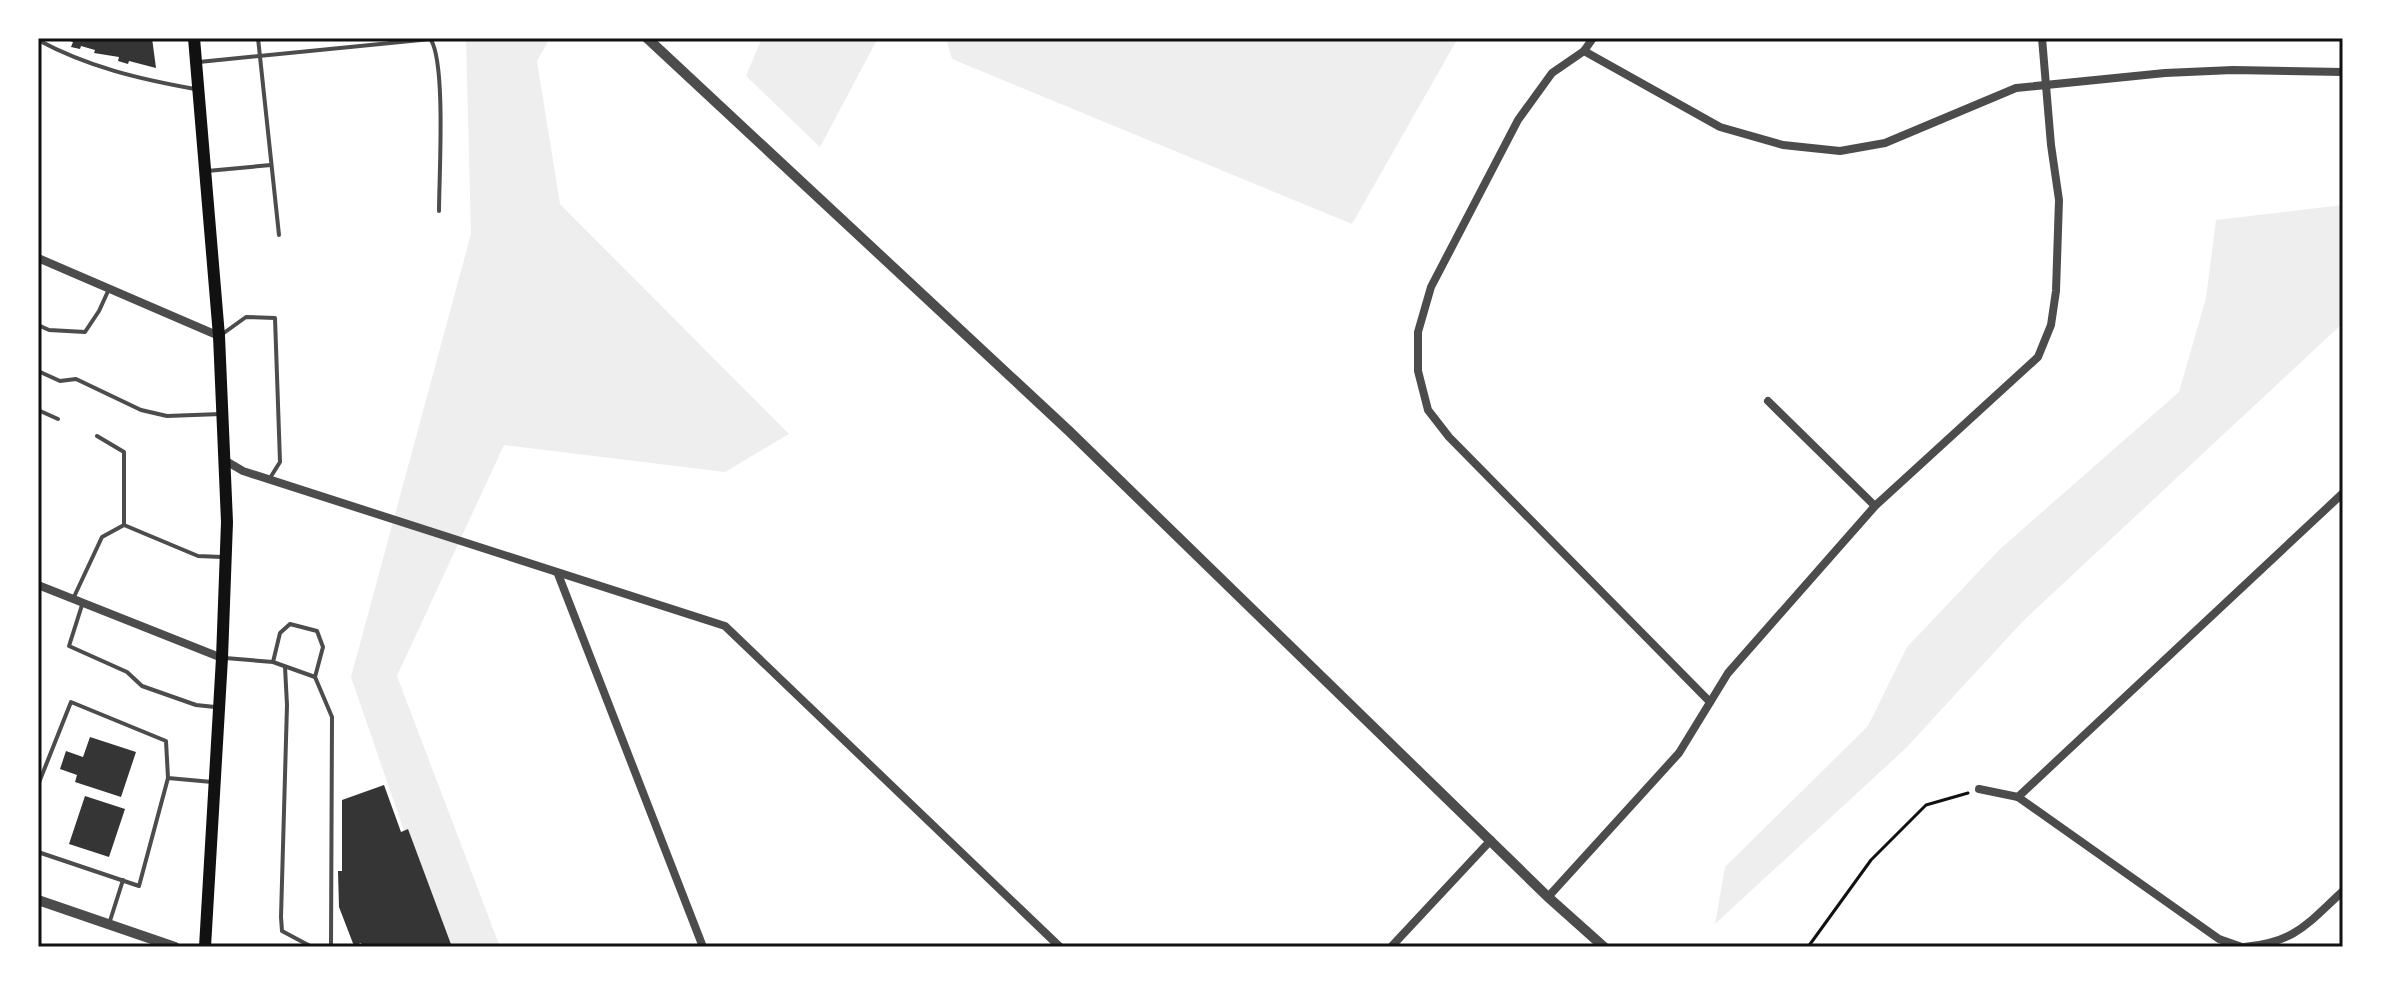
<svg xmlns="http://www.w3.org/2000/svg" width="2381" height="985" font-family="Bitter,serif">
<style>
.green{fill:#eee}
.building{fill:#353535}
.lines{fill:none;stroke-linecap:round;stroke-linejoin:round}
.path{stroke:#111;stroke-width:3}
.service{stroke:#4c4c4c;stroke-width:4}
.minor{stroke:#4c4c4c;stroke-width:8}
.tertiary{stroke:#4c4c4c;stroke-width:10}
.primary{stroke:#111;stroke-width:12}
.neatline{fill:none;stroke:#111;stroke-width:3}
</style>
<rect width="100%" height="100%" fill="#fff"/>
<g class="green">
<polygon points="466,38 550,38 537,61 560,204 789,434 725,472 504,445 397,676 500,947 444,947 351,677 471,234"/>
<polygon points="762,38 878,38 820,147 746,76"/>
<polygon points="946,38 1458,38 1352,224 952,59"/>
<polygon points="2343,205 2343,323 2023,621 1906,748 1715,924 1725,867 1868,726 1907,647 2000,549 2179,392 2206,298 2216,220"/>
</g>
<g class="building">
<polygon points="61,38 152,38 156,68 129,61 128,64 118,61 119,57 94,53 95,50 81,46 80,49 71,47 73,42"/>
<polygon points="90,737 136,752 121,797 75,782 77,775 60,769 66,751 83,757"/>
<polygon points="384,785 401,832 408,829 452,947 362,947 361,943 354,946 339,907 338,871 342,871 342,800"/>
<polygon points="85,796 125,809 109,857 69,844"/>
</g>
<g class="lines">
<polyline class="path" points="1808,947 1871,860 1926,805 1968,793"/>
<g class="service">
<polyline points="258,38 279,235"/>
<path d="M 38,40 C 88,67 139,79 195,89"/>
<path d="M 431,40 C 446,65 439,177 439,211"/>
<polyline points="199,62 431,39"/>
<polyline points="207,171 271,165"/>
<polyline points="38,325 49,330 85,332 99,311 109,289"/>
<polyline points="221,335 246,317 275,318 280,462 270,478"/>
<polyline points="38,371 60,381 76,379 141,410 167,416 221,414"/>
<polyline points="38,410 58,419"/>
<polyline points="97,436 124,452 124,525"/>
<polyline points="73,599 102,537 124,525 198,556 222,557"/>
<polyline points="82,605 69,646 127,672 142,686 196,705 215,707"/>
<polyline points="225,658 273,662 315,677 323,647 317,631 290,624 280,633 273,662"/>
<polyline points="285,667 287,705 281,917 282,931 312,947"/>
<polyline points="315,677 332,717 331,947"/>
<polyline points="38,785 71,702 166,741 168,778 212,782"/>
<polyline points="38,852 139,886 168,778"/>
<polyline points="109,924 123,880"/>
</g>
<g class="minor">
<polyline points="1593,38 1584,51 1552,73 1518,120 1431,287 1418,332 1418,371 1428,410 1449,437 1710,702"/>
<polyline points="1584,51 1720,127 1783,145 1840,151 1885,143 2016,88 2165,73 2233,70 2343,72"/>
<polyline points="38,258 219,336"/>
<polyline points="1768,401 1875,506"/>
<polyline points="226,461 243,471 725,626 1060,947"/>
<polyline points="558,574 703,947"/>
<polyline points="38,585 222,658"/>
<polyline points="1979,789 2018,797 2219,939 2242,947"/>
<polyline points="2018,797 2343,493"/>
<polyline points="1548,897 1679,753 1728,673 1875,506 2038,357 2051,325 2056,291 2059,200 2051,145 2042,38"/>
<polyline points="1391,947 1491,840"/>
<path d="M 2244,947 C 2296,942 2307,924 2343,891"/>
</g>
<g class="tertiary">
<polyline points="647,38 1069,431 1548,897 1604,947"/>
<polyline points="38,900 175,947"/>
</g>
<polyline class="primary" points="194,38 219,336 227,522 222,658 205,947"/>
</g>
<rect width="2381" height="985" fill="none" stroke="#ffffff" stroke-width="80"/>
<rect x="40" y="40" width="2301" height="905" class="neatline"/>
</svg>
